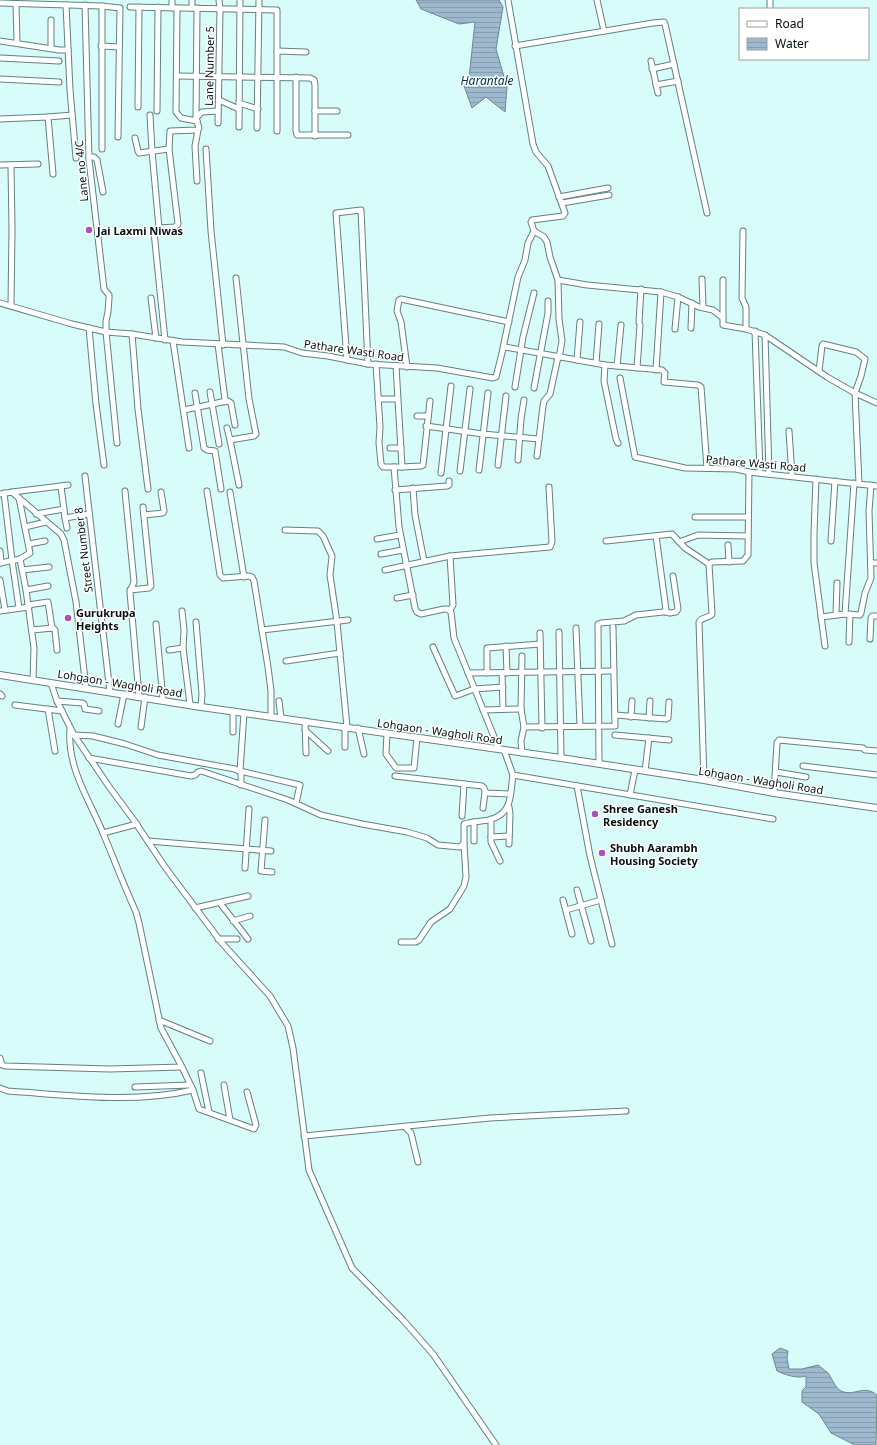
<svg xmlns="http://www.w3.org/2000/svg" width="877" height="1445" font-family="'Noto Sans',sans-serif">
<style>
.water{fill:url(#water-rules);stroke:#708695}
.lines{fill:none;stroke-linecap:round;stroke-linejoin:round}
.minor-casing{stroke:#628280;stroke-width:7}
.major-casing{stroke:#628280;stroke-width:8}
.minor{stroke:#fff;stroke-width:5}
.major{stroke:#fff;stroke-width:6}
.poi-dot{fill:#ac51bc;stroke:#fff;stroke-width:1.5}
.labels{text-anchor:middle;dominant-baseline:central;stroke-width:3;stroke-linejoin:round;paint-order:stroke}
.street-label{font-size:11px;fill:#051010;stroke:#fff}
.poi-label{font-size:11px;font-weight:bold;fill:#051010;stroke:#fff;text-anchor:start}
.water-label{font-size:12px;font-style:italic;fill:#01314f;stroke:#fff}
</style>
<defs>
<pattern id="water-rules" width="6" height="5" patternUnits="userSpaceOnUse"><rect width="6" height="5" fill="#9eb8ce"/><path d="M0 2.5h6" fill="none" stroke="#879db0"/></pattern>
</defs>
<rect width="100%" height="100%" fill="#d8fcf9"/>
<g class="water">
<polygon points="416,0 499,0 503,7 496,49 507,87 505,112 486,97 472,108 464,86 469,78 475,22 459,24 421,9"/>
<path d="M 780,1348 L 788,1351 L 787,1358 L 789,1369 L 802,1369 L 818,1365 C 821,1368 825,1370 828,1373 C 832,1378 835,1388 841,1391 C 854,1397 864,1384 877,1395 L 876,1445 L 855,1445 L 831,1433 L 819,1414 L 802,1402 L 802,1391 L 806,1387 L 806,1376 C 797,1379 786,1375 777,1371 L 772,1354 Z"/>
</g>
<g class="lines">
<defs>
<g id="minor">
<polyline points="508,0 533,144 536,152 548,166 565,213 563,216 532,220 531,222 534,231 544,237 547,242 550,257 558,280 587,285 661,292 678,297 699,307 713,310 723,318 723,325 746,329 765,335 827,377 855,393 877,403"/>
<polyline points="597,0 604,31"/>
<polyline points="0,3 102,6 120,8 118,137"/>
<polyline points="16,4 17,43"/>
<polyline points="66,5 70,90 76,158"/>
<polyline points="85,5 89,160 104,289 109,295 109,298 108,312 106,321 106,332 117,443"/>
<polyline points="102,6 102,149"/>
<polyline points="130,7 277,10 277,131"/>
<polyline points="172,8 172,0"/>
<polyline points="177,8 176,112 181,118 197,121"/>
<polyline points="192,8 192,0"/>
<polyline points="770,9 770,0"/>
<polyline points="51,20 51,48"/>
<polyline points="0,41 59,50 68,50"/>
<polyline points="101,46 119,47"/>
<polyline points="515,46 653,23 664,22 665,24 707,213"/>
<polyline points="277,51 306,52"/>
<polyline points="0,58 59,61"/>
<polyline points="651,61 658,93"/>
<polyline points="652,69 674,64"/>
<polyline points="177,76 310,78 314,80 315,85 315,136"/>
<polyline points="296,77 296,131 297,135 348,135"/>
<polyline points="0,79 59,82"/>
<polyline points="656,85 678,81"/>
<polyline points="219,100 239,109"/>
<polyline points="239,103 258,109"/>
<polyline points="138,107 139,7"/>
<polyline points="157,111 158,7"/>
<polyline points="315,111 337,111"/>
<polyline points="150,115 152,151 159,228 156,229 154,232 165,340"/>
<polyline points="48,117 53,174"/>
<polyline points="196,118 202,112 218,111"/>
<polyline points="0,119 48,117 72,115"/>
<polyline points="218,123 220,9 219,0"/>
<polyline points="239,127 240,0"/>
<polyline points="257,128 259,0"/>
<polyline points="135,138 138,151 139,153 169,149"/>
<polyline points="206,149 211,231 223,345"/>
<polyline points="89,157 94,157 97,160 103,192"/>
<polyline points="0,165 38,164"/>
<polyline points="197,181 195,146 198,130"/>
<polyline points="559,197 608,188"/>
<polyline points="562,203 609,195"/>
<polyline points="159,228 175,227 178,224 169,149 170,131 197,130 199,128 196,118 197,8"/>
<polyline points="743,231 742,298 746,307 746,329"/>
<polyline points="236,278 249,399 256,434 254,436 230,440 239,485"/>
<polyline points="702,279 703,307"/>
<polyline points="558,280 559,319 562,341 559,358"/>
<polyline points="723,280 723,318"/>
<polyline points="151,298 156,338"/>
<polyline points="0,303 72,324 106,332 132,334 182,342 284,347 302,353 328,356 368,364 437,368 493,378 496,377 503,349 505,347 605,365 662,370 665,373 664,382 698,385 701,387 707,468"/>
<polyline points="11,306 12,229 11,165"/>
<polyline points="639,322 641,289"/>
<polyline points="89,328 96,404 104,465"/>
<polyline points="691,328 692,303"/>
<polyline points="675,329 678,297"/>
<polyline points="755,331 760,473"/>
<polyline points="132,334 138,409 148,489"/>
<polyline points="765,335 769,474"/>
<polyline points="173,341 189,448"/>
<polyline points="503,348 518,277 525,260 528,243 534,231"/>
<polyline points="347,360 336,213 361,210 368,364"/>
<polyline points="577,360 580,322"/>
<polyline points="596,363 599,324"/>
<polyline points="376,364 380,427 379,443 381,464 383,467 402,467 396,366"/>
<polyline points="605,365 604,381 616,439 618,443"/>
<polyline points="617,366 621,325"/>
<polyline points="407,367 401,322 397,311 399,300 401,299 509,322"/>
<polyline points="637,368 640,325"/>
<polyline points="656,370 661,292"/>
<polyline points="819,371 822,346 823,344 856,352 865,359 861,376 855,393 859,484"/>
<polyline points="620,378 635,457 685,468 736,469 749,472 877,486"/>
<polyline points="515,387 523,337 534,293"/>
<polyline points="534,388 548,313 548,301"/>
<polyline points="210,392 219,444"/>
<polyline points="195,393 204,448 207,450 215,451 221,489"/>
<polyline points="378,399 397,399"/>
<polyline points="224,402 228,401 231,403 235,425"/>
<polyline points="184,410 222,402 225,400 218,344"/>
<polyline points="417,416 428,416"/>
<polyline points="426,426 483,434 539,439"/>
<polyline points="227,428 230,440"/>
<polyline points="789,431 792,476"/>
<polyline points="390,448 401,448"/>
<polyline points="537,456 543,406 544,401 550,394 558,357"/>
<polyline points="518,460 521,419 524,400"/>
<polyline points="498,465 506,396"/>
<polyline points="394,467 399,527 415,608 417,612 421,614 444,609 447,609 451,612 454,638 499,749"/>
<polyline points="402,467 421,466 423,465 430,401"/>
<polyline points="479,470 488,393"/>
<polyline points="460,471 470,389"/>
<polyline points="441,473 451,386"/>
<polyline points="85,476 110,692"/>
<polyline points="816,479 814,533 814,563 825,646"/>
<polyline points="61,486 68,485"/>
<polyline points="413,488 415,515 424,561"/>
<polyline points="395,490 447,486 449,485 449,481"/>
<polyline points="125,491 134,582 130,592 139,696"/>
<polyline points="207,491 220,575 223,578 248,576 252,577 254,581 268,667 271,691 271,717"/>
<polyline points="12,492 61,486 65,518 89,514"/>
<polyline points="230,492 244,577"/>
<polyline points="4,493 12,560 19,608"/>
<polyline points="0,494 12,492 61,534 64,540 76,602 86,688"/>
<polyline points="36,514 64,509"/>
<polyline points="144,515 163,513 164,511 161,492"/>
<polyline points="695,517 748,517"/>
<polyline points="65,518 67,528"/>
<polyline points="25,527 46,522"/>
<polyline points="285,530 318,531 323,536 332,556 330,575 337,622 347,727"/>
<polyline points="377,539 400,535"/>
<polyline points="606,541 672,534 685,548 709,564"/>
<polyline points="831,541 835,481"/>
<polyline points="679,542 698,535 748,536"/>
<polyline points="29,544 45,541"/>
<polyline points="728,545 729,562"/>
<polyline points="0,551 1,563"/>
<polyline points="381,554 403,550"/>
<polyline points="20,559 26,590 34,648 33,680"/>
<polyline points="0,563 20,559 30,553 19,498"/>
<polyline points="871,563 877,563"/>
<polyline points="22,570 49,567"/>
<polyline points="385,570 450,556 550,547 552,542 549,487"/>
<polyline points="0,580 5,610"/>
<polyline points="26,590 48,586"/>
<polyline points="130,590 149,588 151,586 143,507"/>
<polyline points="397,598 413,595"/>
<polyline points="28,605 48,602 52,628"/>
<polyline points="450,610 453,605 450,556"/>
<polyline points="0,611 29,607"/>
<polyline points="182,611 184,630 183,648 190,704"/>
<polyline points="665,612 670,613 676,612 678,609 673,576"/>
<polyline points="845,614 854,483"/>
<polyline points="836,615 837,583"/>
<polyline points="821,617 845,614 860,615 861,613 865,593 871,578 869,511 871,485"/>
<polyline points="196,622 202,694 201,707"/>
<polyline points="156,624 163,700"/>
<polyline points="576,628 580,726"/>
<polyline points="32,630 53,628 55,630 57,650"/>
<polyline points="262,630 348,620"/>
<polyline points="559,632 561,758"/>
<polyline points="540,633 542,728"/>
<polyline points="870,639 871,618 872,616 877,616"/>
<polyline points="849,642 850,614"/>
<polyline points="506,646 507,673"/>
<polyline points="433,647 455,696 458,695 474,689 503,687"/>
<polyline points="169,650 183,648"/>
<polyline points="522,656 521,709 524,727 615,726 613,627"/>
<polyline points="286,661 340,653"/>
<polyline points="468,673 614,671"/>
<polyline points="487,673 487,648 540,644"/>
<polyline points="502,673 503,709"/>
<polyline points="51,683 57,701 74,735 110,788 133,819 165,867 221,942 270,996 288,1026 293,1048 309,1170 352,1268 404,1321 433,1354 496,1445"/>
<polyline points="0,694 2,696"/>
<polyline points="57,701 82,703 84,704 85,709 99,711"/>
<polyline points="279,701 281,718"/>
<polyline points="15,705 62,711"/>
<polyline points="48,709 55,751"/>
<polyline points="483,710 521,709"/>
<polyline points="233,711 233,732"/>
<polyline points="244,713 240,771 300,785 296,803"/>
<polyline points="615,715 666,719 668,718 669,702"/>
<polyline points="631,717 632,701"/>
<polyline points="649,718 650,701"/>
<polyline points="305,721 306,753"/>
<polyline points="118,724 124,694"/>
<polyline points="345,726 345,747"/>
<polyline points="141,727 145,697"/>
<polyline points="358,728 364,754"/>
<polyline points="305,730 328,751"/>
<polyline points="387,733 386,754 396,768 414,768 417,738"/>
<polyline points="74,735 93,736 125,744 158,755 235,769 241,772 241,785"/>
<polyline points="615,735 669,740"/>
<polyline points="504,750 513,775 773,819"/>
<polyline points="522,753 521,741 524,727"/>
<path d="M 89,758 L 191,776 L 195,775 L 198,772 L 201,771 L 288,800 L 321,815 L 362,824 L 407,832 L 427,838 L 438,845 L 460,847 L 464,843 L 464,824 C 473,821 483,822 492,819 C 513,812 510,794 513,775"/>
<polyline points="599,764 598,624 601,623 624,621 636,615 663,612 666,610 656,536"/>
<polyline points="803,766 877,775"/>
<polyline points="645,771 649,738"/>
<polyline points="776,772 806,777"/>
<polyline points="395,776 482,786 484,788 486,793 510,794"/>
<path d="M 704,780 L 699,622 C 702,616 709,619 712,614 L 709,564 L 712,562 L 743,561 L 748,555 L 749,472"/>
<polyline points="577,786 590,856 612,944"/>
<polyline points="774,793 777,743 779,740 863,748 865,750 877,751"/>
<polyline points="630,795 635,770"/>
<polyline points="509,807 510,814 509,844"/>
<polyline points="483,808 485,792"/>
<polyline points="462,816 464,784"/>
<polyline points="491,819 491,842 500,861"/>
<polyline points="265,820 261,871 272,872"/>
<polyline points="474,822 474,841"/>
<polyline points="103,833 137,824"/>
<polyline points="491,837 509,836"/>
<polyline points="148,841 271,851"/>
<polyline points="245,868 249,809"/>
<polyline points="577,890 591,941"/>
<polyline points="563,900 572,934"/>
<polyline points="220,903 248,939"/>
<polyline points="195,908 248,896"/>
<polyline points="566,910 601,900"/>
<polyline points="233,921 250,916"/>
<polyline points="218,939 237,939"/>
<polyline points="401,942 416,942 419,940 431,922 450,909 464,886 466,877 464,844"/>
<polyline points="159,1020 210,1041"/>
<path d="M 0,1058 L 2,1065 L 5,1066 L 110,1069 L 182,1067 L 161,1028 L 139,923 L 136,912 C 124,886 114,859 103,833 C 89,799 67,768 70,729"/>
<polyline points="182,1067 193,1090 199,1109 254,1129 256,1125 247,1092"/>
<polyline points="201,1073 209,1112"/>
<polyline points="224,1085 230,1120"/>
<polyline points="135,1087 190,1085"/>
<path d="M 0,1088 L 8,1091 C 69,1095 133,1104 193,1090"/>
<polyline points="405,1127 411,1133 418,1162"/>
<polyline points="304,1136 490,1118 626,1111"/>
</g>
<polyline id="major" points="0,675 201,707 561,758 704,780 774,793 877,808"/>
</defs>
<use href="#minor" class="minor-casing"/>
<use href="#major" class="major-casing"/>
<use href="#minor" class="minor"/>
<use href="#major" class="major"/>
</g>
<g class="poi-dot">
<circle cx="89" cy="230" r="4"/>
<circle cx="68" cy="618" r="4"/>
<circle cx="595" cy="814" r="4"/>
<circle cx="602" cy="853" r="4"/>
</g>
<g class="labels">
<g class="street-label">
<text transform="translate(209 66) rotate(-89)">Lane Number 5</text>
<text transform="translate(81 171) rotate(-95)">Lane no 4/C</text>
<text transform="translate(354 350) rotate(8)">Pathare Wasti Road</text>
<text transform="translate(756 463) rotate(5)">Pathare Wasti Road</text>
<text transform="translate(83 550) rotate(-97)">Street Number 8</text>
<text transform="translate(120 683) rotate(9)">Lohgaon - Wagholi Road</text>
<text transform="translate(440 731) rotate(8)">Lohgaon - Wagholi Road</text>
<text transform="translate(761 780) rotate(9)">Lohgaon - Wagholi Road</text>
</g>
<g class="poi-label">
<text x="97" y="230">Jai Laxmi Niwas</text>
<text x="76" y="612">Gurukrupa<tspan x="76" dy="13">Heights</tspan></text>
<text x="603" y="808">Shree Ganesh<tspan x="603" dy="13">Residency</tspan></text>
<text x="610" y="847">Shubh Aarambh<tspan x="610" dy="13">Housing Society</tspan></text>
</g>
<g class="water-label">
<text x="487" y="80">Harantale</text>
</g>
</g>
<rect x="739" y="8" width="130" height="52" fill="#ffffff" stroke="#9b9f9f"/>
<rect x="747" y="21" width="20" height="6" fill="#ffffff" stroke="#9b9f9f"/>
<text x="775" y="28" font-size="12" fill="#051010">Road</text>
<rect x="747" y="38" width="20" height="12" fill="url(#water-rules)" stroke="#9b9f9f"/>
<text x="775" y="48" font-size="12" fill="#051010">Water</text>
</svg>
